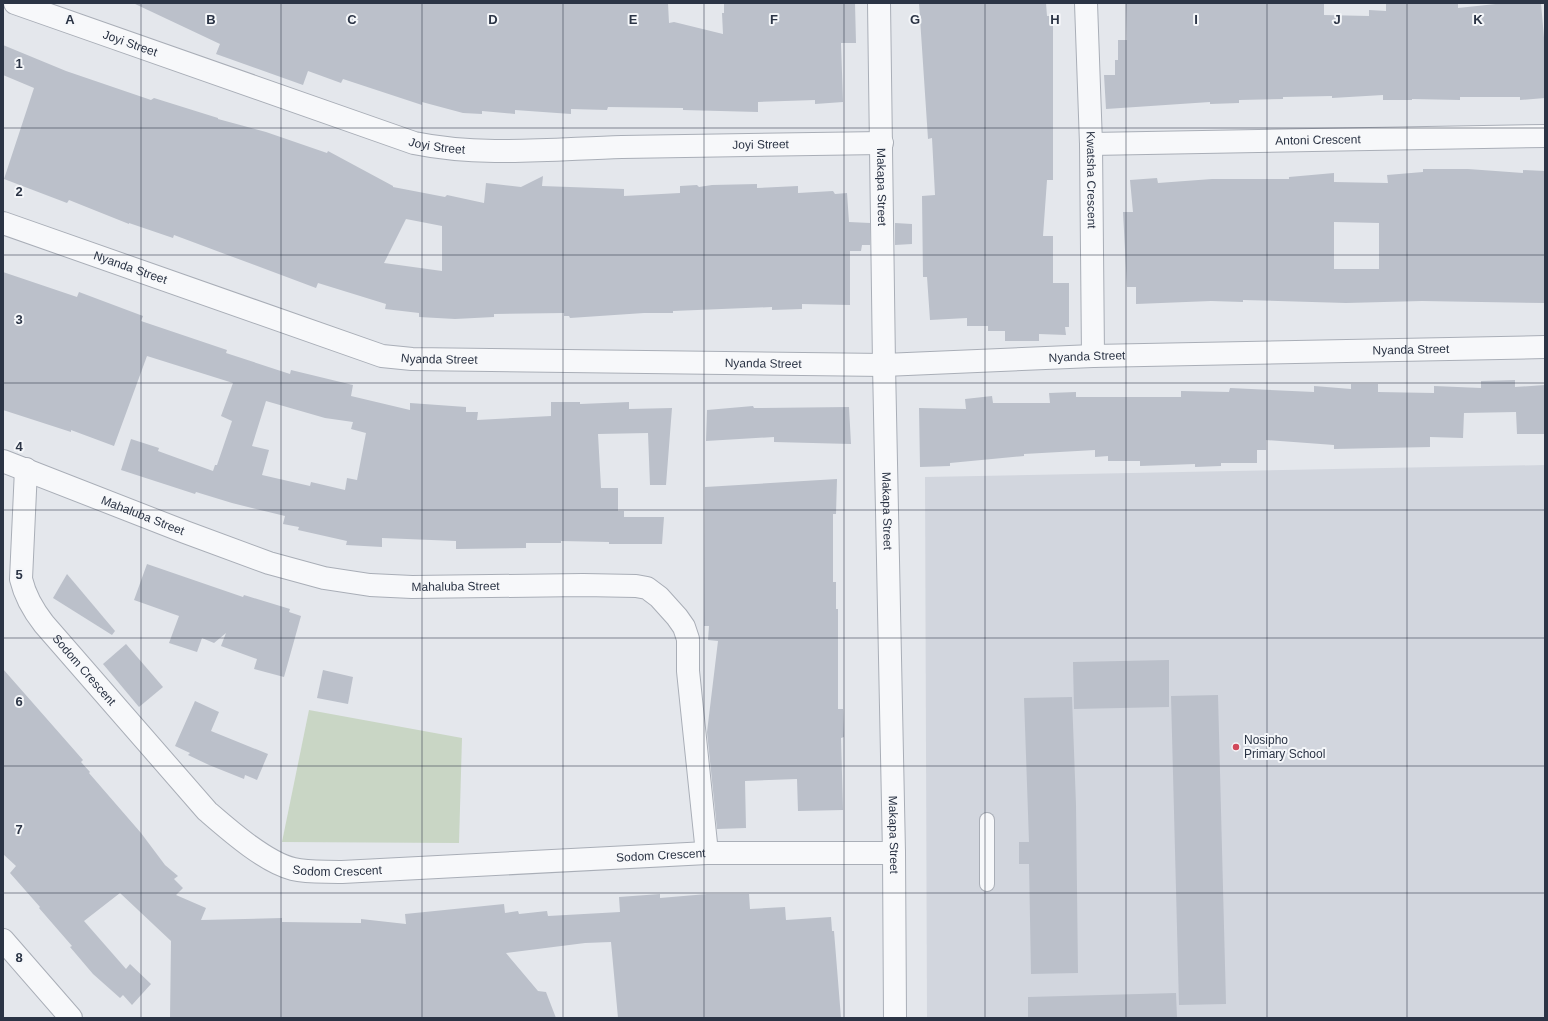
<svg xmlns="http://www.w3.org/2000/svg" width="1548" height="1021" font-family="Helvetica,sans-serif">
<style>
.built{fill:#d2d6de}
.green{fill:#c9d6c5}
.building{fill:#bbc0ca;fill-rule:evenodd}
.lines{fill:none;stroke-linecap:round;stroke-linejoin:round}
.service-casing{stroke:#a9aeb7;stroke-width:16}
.minor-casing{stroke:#a9aeb7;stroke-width:24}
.service{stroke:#f7f8fa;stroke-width:14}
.minor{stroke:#f7f8fa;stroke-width:22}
.grid{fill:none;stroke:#2b3445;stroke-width:1;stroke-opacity:0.55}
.poi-dot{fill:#d1495b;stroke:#f4f6f9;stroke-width:1.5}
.labels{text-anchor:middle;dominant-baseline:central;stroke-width:4;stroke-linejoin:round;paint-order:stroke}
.street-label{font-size:12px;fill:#2b3445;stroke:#f4f6f9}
.poi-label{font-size:12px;fill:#2b3445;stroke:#f4f6f9;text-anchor:start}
.grid-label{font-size:13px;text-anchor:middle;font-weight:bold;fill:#2b3445;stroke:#f4f6f9;stroke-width:4;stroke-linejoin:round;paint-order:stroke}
</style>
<rect width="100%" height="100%" fill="#e4e7ec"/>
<polygon class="built" points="1545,465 1545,1018 927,1018 925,477"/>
<polygon class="green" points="309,710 462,738 459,843 282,842"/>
<g class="building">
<polygon points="133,3 668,3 669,23 674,22 723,34 722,13 724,13 724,3 855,3 856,43 841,43 843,102 815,104 815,100 758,102 758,112 683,110 683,108 608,107 607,110 571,109 571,114 515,110 515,114 482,111 482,114 463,113 422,102 422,105 343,79 341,83 308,71 303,85 216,54 220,44"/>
<polygon points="919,3 1046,3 1047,16 1053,16 1053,180 1047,180 1043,236 1053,236 1053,283 1069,283 1069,327 1065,327 1066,335 1039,334 1039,341 1005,341 1005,331 988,331 988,326 967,326 967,318 930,320 927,277 923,277 922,196 935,195 932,138 928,139"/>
<polygon points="1126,3 1324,3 1324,15 1369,16 1369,10 1386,11 1386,3 1458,3 1458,8 1505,3 1541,3 1545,49 1545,98 1520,100 1520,97 1460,97 1460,100 1412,99 1412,100 1383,100 1383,95 1332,98 1332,96 1283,97 1283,99 1239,100 1239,103 1210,104 1210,102 1106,109 1104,75 1115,75 1115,60 1118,60 1118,40 1127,40"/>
<path d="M 3,45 L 66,71 L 151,100 L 154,98 L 218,118 L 218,119 L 266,132 L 327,153 L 328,151 L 393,186 L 393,187 L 445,197 L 447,195 L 484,203 L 486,183 L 521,187 L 543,176 L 542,186 L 624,189 L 624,196 L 680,193 L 680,186 L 697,185 L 699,187 L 712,185 L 757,184 L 757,188 L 798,186 L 798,193 L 833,191 L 835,194 L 847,193 L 849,222 L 870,223 L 870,245 L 862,245 L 861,251 L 850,251 L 850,305 L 802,304 L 802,309 L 772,310 L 772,307 L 673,311 L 673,313 L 644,313 L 570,318 L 569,316 L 564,316 L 564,313 L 494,314 L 494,317 L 455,319 L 419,317 L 419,313 L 385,309 L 386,304 L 318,283 L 316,288 L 174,235 L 173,238 L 129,223 L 129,224 L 69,200 L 67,203 L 4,179 L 34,88 L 3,75 ZM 406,219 L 442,226 L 442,271 L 384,263 Z"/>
<path d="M 1423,169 L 1468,169 L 1523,173 L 1523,170 L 1545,171 L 1545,303 L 1422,301 L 1346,303 L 1243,300 L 1243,302 L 1211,301 L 1136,304 L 1136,287 L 1127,287 L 1123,212 L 1133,212 L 1130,180 L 1157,178 L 1158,183 L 1212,179 L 1289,179 L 1289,177 L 1334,173 L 1334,182 L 1388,183 L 1387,175 L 1423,172 ZM 1334,222 L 1379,223 L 1379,269 L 1334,269 Z"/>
<polygon points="895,223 912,224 912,244 895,245"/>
<path d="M 3,272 L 77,297 L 79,292 L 143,316 L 141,321 L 227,350 L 226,353 L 290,374 L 291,370 L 353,385 L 351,396 L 410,410 L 410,403 L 466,407 L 466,412 L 478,412 L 477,420 L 551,416 L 551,402 L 580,402 L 580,404 L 629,402 L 629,409 L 672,408 L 666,485 L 650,485 L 648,433 L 598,434 L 601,488 L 618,488 L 618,511 L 624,511 L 624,517 L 664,517 L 662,544 L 609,544 L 609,542 L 561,541 L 561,543 L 526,543 L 526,548 L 456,549 L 456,541 L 382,538 L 382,547 L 346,545 L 347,541 L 298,530 L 299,527 L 283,524 L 285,516 L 232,503 L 196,492 L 195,494 L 121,470 L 131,439 L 159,448 L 158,451 L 213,471 L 215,465 L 217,465 L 232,421 L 221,416 L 233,383 L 147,356 L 114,446 L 71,430 L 71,432 L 3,410 ZM 266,401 L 325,418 L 353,422 L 351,429 L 366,433 L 357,480 L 347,478 L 345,490 L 311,482 L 310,486 L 262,475 L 269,450 L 252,446 Z"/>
<polygon points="1515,380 1515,387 1545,385 1545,434 1517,434 1516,412 1464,413 1463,438 1430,437 1430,447 1334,449 1334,445 1266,440 1266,450 1257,450 1257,463 1221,463 1221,466 1195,467 1195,464 1140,466 1140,461 1108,461 1108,456 1095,457 1095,450 1024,454 1024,456 950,463 950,466 920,467 919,408 966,409 965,399 992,396 993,403 1050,403 1049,393 1076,392 1076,397 1181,397 1181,391 1229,392 1230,388 1314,392 1314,386 1351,389 1351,384 1378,384 1378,392 1434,393 1434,386 1481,388 1481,381"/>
<polygon points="753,406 754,408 849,407 851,444 774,442 774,437 706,441 707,410"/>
<polygon points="837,479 836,514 833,514 833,582 836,582 836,609 838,609 838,709 843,709 844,737 841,738 843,810 798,811 797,779 745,781 746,828 717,829 707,732 718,641 708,640 709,626 704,626 705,487"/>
<polygon points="147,564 243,597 244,595 290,609 289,612 301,616 284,677 254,669 257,659 221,646 226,633 214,643 202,638 197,652 169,643 179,616 134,600"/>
<polygon points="67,574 115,631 112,635 53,598"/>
<polygon points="126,644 163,687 139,707 103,664"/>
<polygon points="1169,660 1169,707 1074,709 1073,662"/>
<polygon points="3,669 83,760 81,762 90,772 89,773 141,833 165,865 178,876 174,879 183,888 176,895 206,908 201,920 282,918 282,922 361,923 361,919 406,924 405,914 504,904 505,913 518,911 519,914 547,911 548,916 620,912 619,897 660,894 660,898 707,894 749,894 750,909 785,907 786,920 831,917 832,931 834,931 841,1018 618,1018 611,942 585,943 506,953 538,991 546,992 556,1018 170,1018 171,941 120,893 84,921 126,969 130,964 151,984 132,1005 123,995 120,998 93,974 70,947 72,946 39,908 40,907 10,873 16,866 3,854"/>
<polygon points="323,670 353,677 348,704 317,698"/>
<polygon points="1218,695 1226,1004 1179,1005 1171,696"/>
<polygon points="1072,697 1076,805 1078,973 1031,974 1029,864 1019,864 1019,842 1029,842 1024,698"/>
<polygon points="195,701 219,712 211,731 268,754 257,780 245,775 244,779 209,765 188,755 190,753 175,746"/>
<polygon points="1176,993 1177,1018 1028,1018 1028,997"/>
</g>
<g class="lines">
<defs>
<polyline id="service" points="987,820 987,884"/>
<g id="minor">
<path id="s1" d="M 15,3 L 414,143 C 482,157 552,149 622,147 C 708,145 795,144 882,143"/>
<path id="s2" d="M 879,3 L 884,365 L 894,853 L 895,1018"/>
<path id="s3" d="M 1086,3 L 1091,144 L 1093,356"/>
<path id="s4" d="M 1091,144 L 1545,136"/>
<path id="s5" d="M 3,223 L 382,356 L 412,359 L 884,365 L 1093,356 L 1545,347"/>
<path id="s6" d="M 3,461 L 185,532 L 269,563 L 324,578 L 370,585 L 412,587 L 583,585 L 636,586 L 647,588 L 659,597 L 677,617 L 684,627 L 688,639 L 688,671 L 707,853"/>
<path id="s7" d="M 26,469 L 21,579 C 25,596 33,610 44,624 L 207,811 C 229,830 265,862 293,869 C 309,873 327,871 342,872 L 707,853 L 894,853"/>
<polyline points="3,940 71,1018"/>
</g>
</defs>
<use href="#service" class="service-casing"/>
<use href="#minor" class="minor-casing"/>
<use href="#service" class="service"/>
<use href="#minor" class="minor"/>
</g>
<path class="grid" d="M 141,3 L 141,1018M 281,3 L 281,1018M 422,3 L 422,1018M 563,3 L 563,1018M 704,3 L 704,1018M 844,3 L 844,1018M 985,3 L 985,1018M 1126,3 L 1126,1018M 1267,3 L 1267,1018M 1407,3 L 1407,1018M 3,128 L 1545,128M 3,255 L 1545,255M 3,383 L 1545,383M 3,510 L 1545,510M 3,638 L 1545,638M 3,766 L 1545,766M 3,893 L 1545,893"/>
<circle class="poi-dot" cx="1236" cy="747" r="4"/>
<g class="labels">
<g class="street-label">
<text stroke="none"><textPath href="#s1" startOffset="122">Joyi Street</textPath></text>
<text stroke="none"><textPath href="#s4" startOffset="227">Antoni Crescent</textPath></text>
<text stroke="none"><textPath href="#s1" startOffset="770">Joyi Street</textPath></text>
<text stroke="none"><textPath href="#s1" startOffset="446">Joyi Street</textPath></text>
<text stroke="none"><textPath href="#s3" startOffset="177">Kwatsha Crescent</textPath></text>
<text stroke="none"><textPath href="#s2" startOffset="184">Makapa Street</textPath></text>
<text stroke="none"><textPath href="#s5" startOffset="135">Nyanda Street</textPath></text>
<text stroke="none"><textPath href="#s5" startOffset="1431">Nyanda Street</textPath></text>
<text stroke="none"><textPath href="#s5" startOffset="1107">Nyanda Street</textPath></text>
<text stroke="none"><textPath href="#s5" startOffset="459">Nyanda Street</textPath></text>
<text stroke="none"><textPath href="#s5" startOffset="783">Nyanda Street</textPath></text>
<text stroke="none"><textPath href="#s2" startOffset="508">Makapa Street</textPath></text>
<text stroke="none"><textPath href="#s6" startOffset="150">Mahaluba Street</textPath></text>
<text stroke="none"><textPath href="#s6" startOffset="474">Mahaluba Street</textPath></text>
<text stroke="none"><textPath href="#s7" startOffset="222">Sodom Crescent</textPath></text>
<text stroke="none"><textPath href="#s2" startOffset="832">Makapa Street</textPath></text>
<text stroke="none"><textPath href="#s7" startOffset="882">Sodom Crescent</textPath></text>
<text stroke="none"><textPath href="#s7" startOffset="558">Sodom Crescent</textPath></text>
</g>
<g class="poi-label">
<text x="1244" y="740">Nosipho<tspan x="1244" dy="14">Primary School</tspan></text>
</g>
</g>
<g class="grid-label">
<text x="70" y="24">A</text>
<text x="211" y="24">B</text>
<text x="352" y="24">C</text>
<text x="493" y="24">D</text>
<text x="633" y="24">E</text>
<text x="774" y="24">F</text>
<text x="915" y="24">G</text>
<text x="1055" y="24">H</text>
<text x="1196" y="24">I</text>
<text x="1337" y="24">J</text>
<text x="1478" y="24">K</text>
<text x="19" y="68">1</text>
<text x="19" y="196">2</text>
<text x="19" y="324">3</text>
<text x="19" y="451">4</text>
<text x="19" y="579">5</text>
<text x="19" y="706">6</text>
<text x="19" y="834">7</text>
<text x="19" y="962">8</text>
</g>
<rect width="1548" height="1021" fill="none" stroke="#2b3445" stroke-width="8"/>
</svg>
